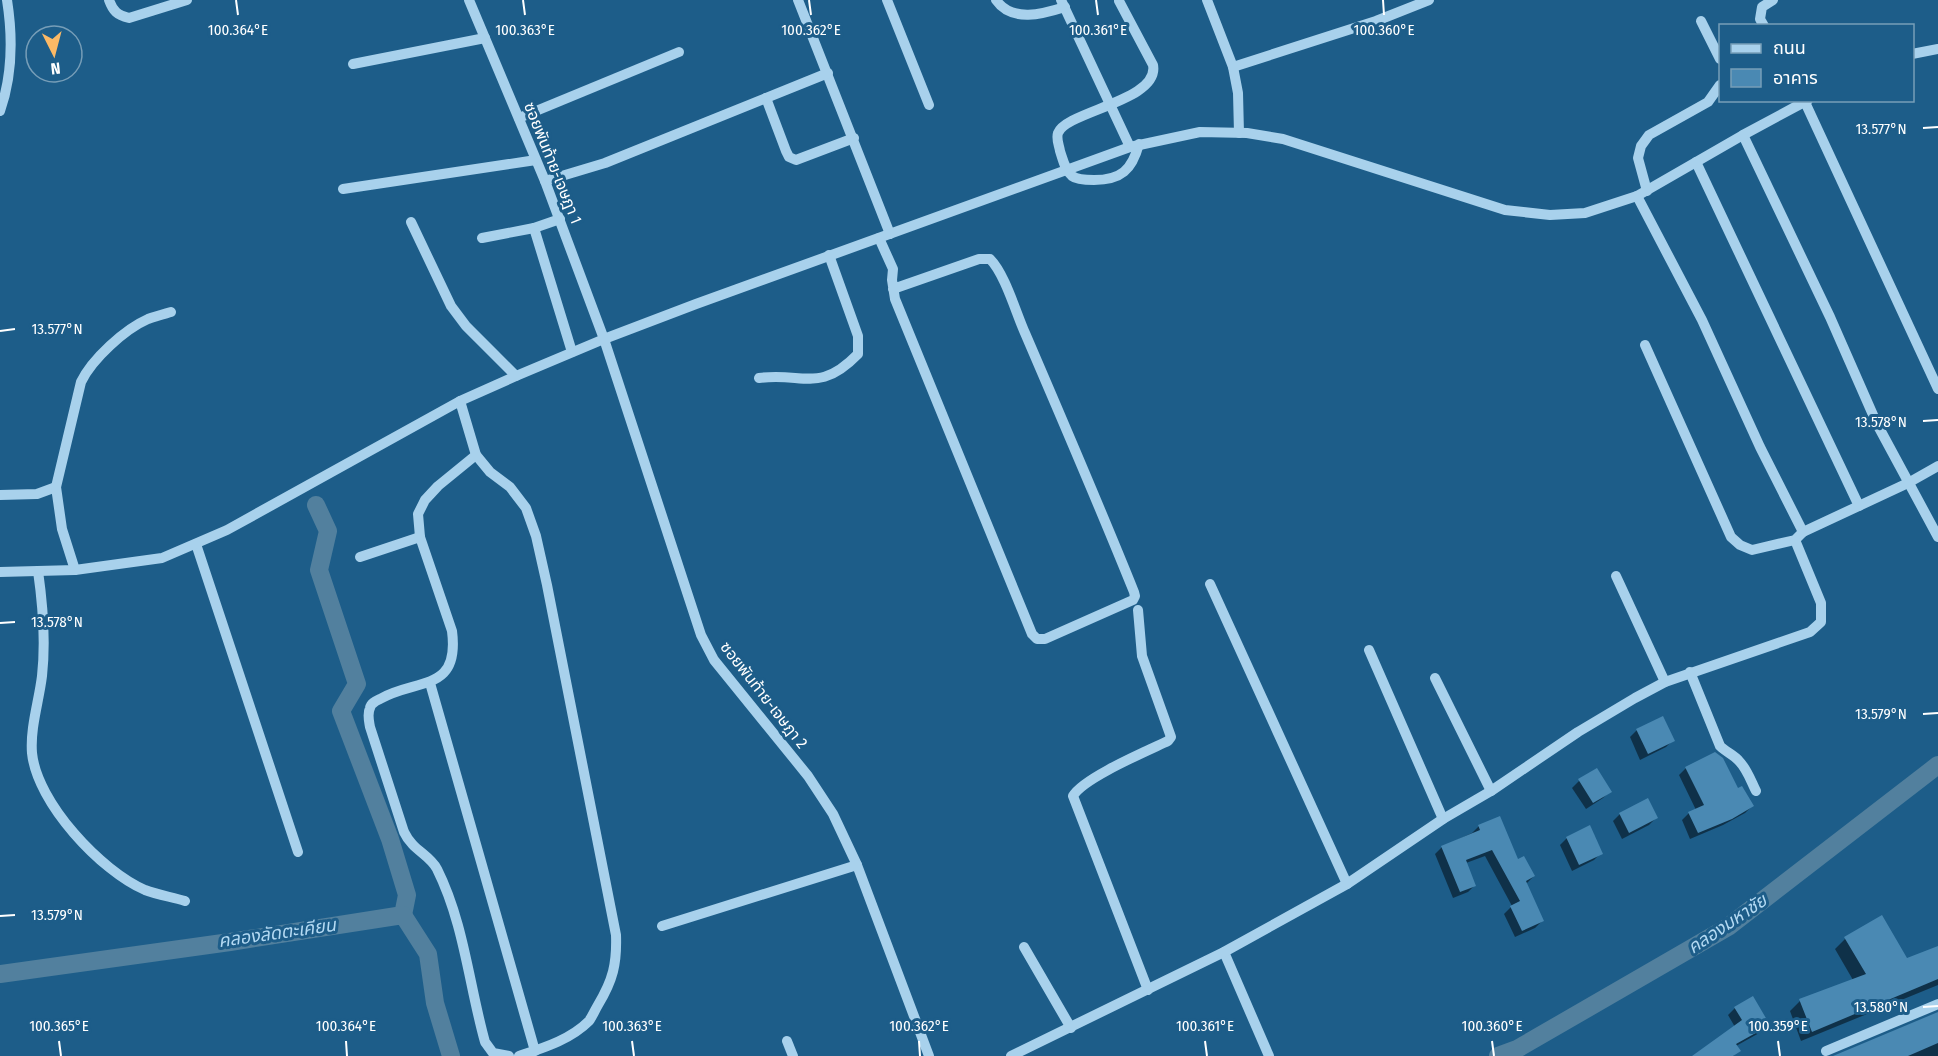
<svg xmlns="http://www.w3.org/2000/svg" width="1938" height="1056" font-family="'Fira Sans Condensed','Noto Sans Thai',sans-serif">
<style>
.shadow{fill:#0007}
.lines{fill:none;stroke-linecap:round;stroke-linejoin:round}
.canal{stroke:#52809e;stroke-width:18}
.building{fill:#4a89b3}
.minor{stroke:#a8d1ec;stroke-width:10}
.ticks{fill:none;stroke:#fff;stroke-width:2}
.labels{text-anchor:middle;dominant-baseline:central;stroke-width:6;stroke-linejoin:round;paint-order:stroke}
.street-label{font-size:16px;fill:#fff;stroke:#1d5d89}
.water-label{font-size:18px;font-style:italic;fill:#b4daf3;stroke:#1d5d89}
.ticks-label{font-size:15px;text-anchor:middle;fill:#fff;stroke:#1d5d89;stroke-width:6;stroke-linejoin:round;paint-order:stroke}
</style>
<rect width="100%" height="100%" fill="#1d5d89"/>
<g class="shadow">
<polygon points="1663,718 1673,740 1666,747 1640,760 1630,737 1637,730"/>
<polygon points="1686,768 1752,806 1745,813 1723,825 1690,839 1682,820 1689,813 1696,810 1679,775"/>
<polygon points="1579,781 1610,791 1603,798 1586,809 1572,788"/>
<polygon points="1620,814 1656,818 1649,825 1622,839 1613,821"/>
<polygon points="1479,826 1534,876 1526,884 1542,921 1535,928 1515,937 1504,914 1512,906 1485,856 1466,863 1475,885 1468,892 1453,898 1435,854 1442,847 1472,833"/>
<polygon points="1567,838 1601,853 1594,860 1572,871 1560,845"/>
<polygon points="1845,939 1907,960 1938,948 1938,985 1801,1041 1790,1011 1800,1001 1853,980 1835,949"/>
<polygon points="1735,1008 1768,1025 1761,1032 1736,1046 1739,1050 1733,1056 1694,1056 1735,1027 1728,1015"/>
<polygon points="1938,1014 1938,1056 1837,1056"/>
</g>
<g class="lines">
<g class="canal">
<polyline points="316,505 328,531 319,570 357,684 341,711 390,839 407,895 403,915"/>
<polyline points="0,974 230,942 403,915 428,954 435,1003 451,1056"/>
<polyline points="1498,1056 1517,1049 1728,927 1938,765"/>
</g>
</g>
<g class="building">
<polygon points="1663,716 1675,741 1648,754 1636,729"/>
<polygon points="1715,752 1723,758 1738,788 1742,786 1754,806 1732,819 1698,833 1688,812 1704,805 1685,767"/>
<polygon points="1597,768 1612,792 1593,803 1578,779"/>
<polygon points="1648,798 1658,818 1629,833 1619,813"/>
<polygon points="1500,816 1518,859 1524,856 1535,876 1526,881 1544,921 1522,931 1510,906 1520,901 1492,850 1466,860 1476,886 1460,892 1441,846 1480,830 1478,825"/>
<polygon points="1590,825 1603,854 1579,865 1566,837"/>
<polygon points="1882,915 1907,958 1938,946 1938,979 1812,1032 1799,999 1866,974 1844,937"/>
<polygon points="1753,996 1770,1025 1736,1044 1741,1051 1733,1056 1692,1056 1742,1020 1734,1007"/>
<polygon points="1938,1012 1938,1043 1908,1056 1833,1056"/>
</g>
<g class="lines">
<g class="minor">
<path d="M 109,0 C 113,11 117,15 129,18 L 187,0"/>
<polyline points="469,0 545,181 604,339 701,635 714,660 808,776 833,814 857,865 929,1056"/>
<polyline points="798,0 890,234"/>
<polyline points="887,0 929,105"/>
<path d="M 996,0 C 1012,23 1043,14 1065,7"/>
<polyline points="1061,0 1130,147"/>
<polyline points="1207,0 1233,67 1238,93 1239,133"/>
<path d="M 1119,1 L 1153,65 C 1160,101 1066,111 1058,133 C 1056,139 1059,145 1060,151 C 1063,160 1065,170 1072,176 C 1077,180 1087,180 1094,180 C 1121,180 1132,170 1139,144"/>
<polyline points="1701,21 1720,59"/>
<polyline points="1764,26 1760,19 1762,7 1773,0"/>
<polyline points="1912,54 1938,49"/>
<polyline points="353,64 485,38"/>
<polyline points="1233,67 1376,21 1429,0"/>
<polyline points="766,98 786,151 789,157 796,160 854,138"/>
<polyline points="1804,100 1938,389"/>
<path d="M 0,111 C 13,74 13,38 7,0"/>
<polyline points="519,118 679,52"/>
<polyline points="1743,135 1830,317 1877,424 1938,537"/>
<polyline points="1696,162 1859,506"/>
<polyline points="545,181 605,163 828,73"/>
<polyline points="343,189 536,160"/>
<polyline points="1647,191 1638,158 1641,146 1649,135 1708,102 1720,85"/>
<polyline points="1637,196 1702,320 1760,447 1803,532"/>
<polyline points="411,222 451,306 466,326 516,376"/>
<polyline points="534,228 572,352"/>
<polyline points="482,238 534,228 560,219"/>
<path d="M 879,238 L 893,269 L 892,280 L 895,299 L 1032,634 L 1037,639 L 1045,639 L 1133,600 L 1135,596 L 1134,592 C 1099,505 1062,419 1025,333 C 1016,313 1005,274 990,259 L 979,259 L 893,289"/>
<polyline points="1645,345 1731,537 1740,545 1752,550 1795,540 1803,532 1908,483 1938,466"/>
<path d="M 759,378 C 804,372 819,394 858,354 L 858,336 L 829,255"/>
<path d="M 460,401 L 476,455 L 490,472 L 510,487 L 526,508 L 536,536 L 547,585 L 616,935 C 617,964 613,980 598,1005 C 595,1010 592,1017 589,1021 C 570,1040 543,1048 519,1056"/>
<path d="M 476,455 L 438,486 L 425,500 L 418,514 L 420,537 L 452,631 C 460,693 416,678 380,699 C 376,701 371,703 370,708 C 367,714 369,721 370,727 L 404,832 C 413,851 429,854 437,869 C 464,923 469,985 485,1042 L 493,1053 L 509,1056"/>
<polyline points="0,495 37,494 56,487"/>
<polyline points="196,544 298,852"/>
<polyline points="360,557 420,537"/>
<path d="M 75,570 L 62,529 L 56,487 L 81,382 C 92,359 125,329 148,319 C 156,316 164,314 171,312"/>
<path d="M 38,571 C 43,606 46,640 42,676 C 39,701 30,728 32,753 C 37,803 101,871 145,890 C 158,895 172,897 185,901"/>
<polyline points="0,572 75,570 162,558 227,530 460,401 516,376 604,339 696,304 1130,147 1200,132 1247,133 1283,139 1505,210 1550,215 1585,213 1637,196 1743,135 1808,100"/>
<polyline points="1616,576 1665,682"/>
<polyline points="1210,584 1347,884"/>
<path d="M 1138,610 L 1142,656 L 1171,737 L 1168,741 C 1147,751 1083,778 1073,796 L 1148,990"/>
<polyline points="1369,650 1443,819"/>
<path d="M 1690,672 L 1720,746 C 1726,752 1734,755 1739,761 C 1747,769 1751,781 1756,791"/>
<polyline points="1435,678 1491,791"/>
<polyline points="430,683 535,1051"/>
<polyline points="662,926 857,865"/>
<polyline points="1024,947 1071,1028"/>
<polyline points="1224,952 1269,1056"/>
<polyline points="787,1041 793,1056"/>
<polyline points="1826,1051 1938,1004"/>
<polyline points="1011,1056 1224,952 1347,884 1443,819 1491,791 1578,732 1635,698 1665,682 1810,632 1821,622 1821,603 1795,540"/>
</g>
</g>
<path class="ticks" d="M 236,0 L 238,15M 523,0 L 525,15M 809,0 L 811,15M 1096,0 L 1098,15M 1383,0 L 1384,15M 1923,128 L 1938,127M 0,331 L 15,329M 1923,421 L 1938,420M 0,623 L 15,622M 1923,714 L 1938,713M 0,916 L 15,915M 1923,1007 L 1938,1006M 59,1041 L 61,1056M 346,1041 L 347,1056M 632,1041 L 634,1056M 919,1041 L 920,1056M 1205,1041 L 1207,1056M 1492,1041 L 1494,1056M 1778,1041 L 1780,1056"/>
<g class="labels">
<g class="street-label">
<text transform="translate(553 163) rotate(68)">ซอยพันท้าย-เจษฎา 1</text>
<text transform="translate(764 695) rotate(52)">ซอยพันท้าย-เจษฎา 2</text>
</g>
<g class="water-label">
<text transform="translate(1727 924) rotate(-34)">คลองมหาชัย</text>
<text transform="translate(277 933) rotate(-8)">คลองลัดตะเคียน</text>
</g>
</g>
<g class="ticks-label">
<text x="238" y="35">100.364°E</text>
<text x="525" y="35">100.363°E</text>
<text x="811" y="35">100.362°E</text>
<text x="1098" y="35">100.361°E</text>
<text x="1384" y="35">100.360°E</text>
<text x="1881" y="134">13.577°N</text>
<text x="57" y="334">13.577°N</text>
<text x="1881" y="427">13.578°N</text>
<text x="57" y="627">13.578°N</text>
<text x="1881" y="719">13.579°N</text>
<text x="57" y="920">13.579°N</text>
<text x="1881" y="1012">13.580°N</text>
<text x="59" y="1031">100.365°E</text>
<text x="346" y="1031">100.364°E</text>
<text x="632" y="1031">100.363°E</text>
<text x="919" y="1031">100.362°E</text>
<text x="1205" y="1031">100.361°E</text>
<text x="1492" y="1031">100.360°E</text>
<text x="1778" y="1031">100.359°E</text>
</g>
<rect x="1719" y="24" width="195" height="78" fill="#1d5d89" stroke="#779eb8" stroke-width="1.5"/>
<rect x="1731" y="44" width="30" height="9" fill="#a8d1ec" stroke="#779eb8" stroke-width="1.5"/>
<text x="1773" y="54" font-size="18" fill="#ffffff">ถนน</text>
<rect x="1731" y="69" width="30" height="18" fill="#4a89b3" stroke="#779eb8" stroke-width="1.5"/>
<text x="1773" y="84" font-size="18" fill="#ffffff">อาคาร</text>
<g transform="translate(54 54) rotate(174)"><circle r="28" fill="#1d5d89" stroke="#779eb8" stroke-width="1.5"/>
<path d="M0-4.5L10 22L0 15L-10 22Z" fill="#fbb966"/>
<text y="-9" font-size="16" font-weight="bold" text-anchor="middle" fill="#ffffff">N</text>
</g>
</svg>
